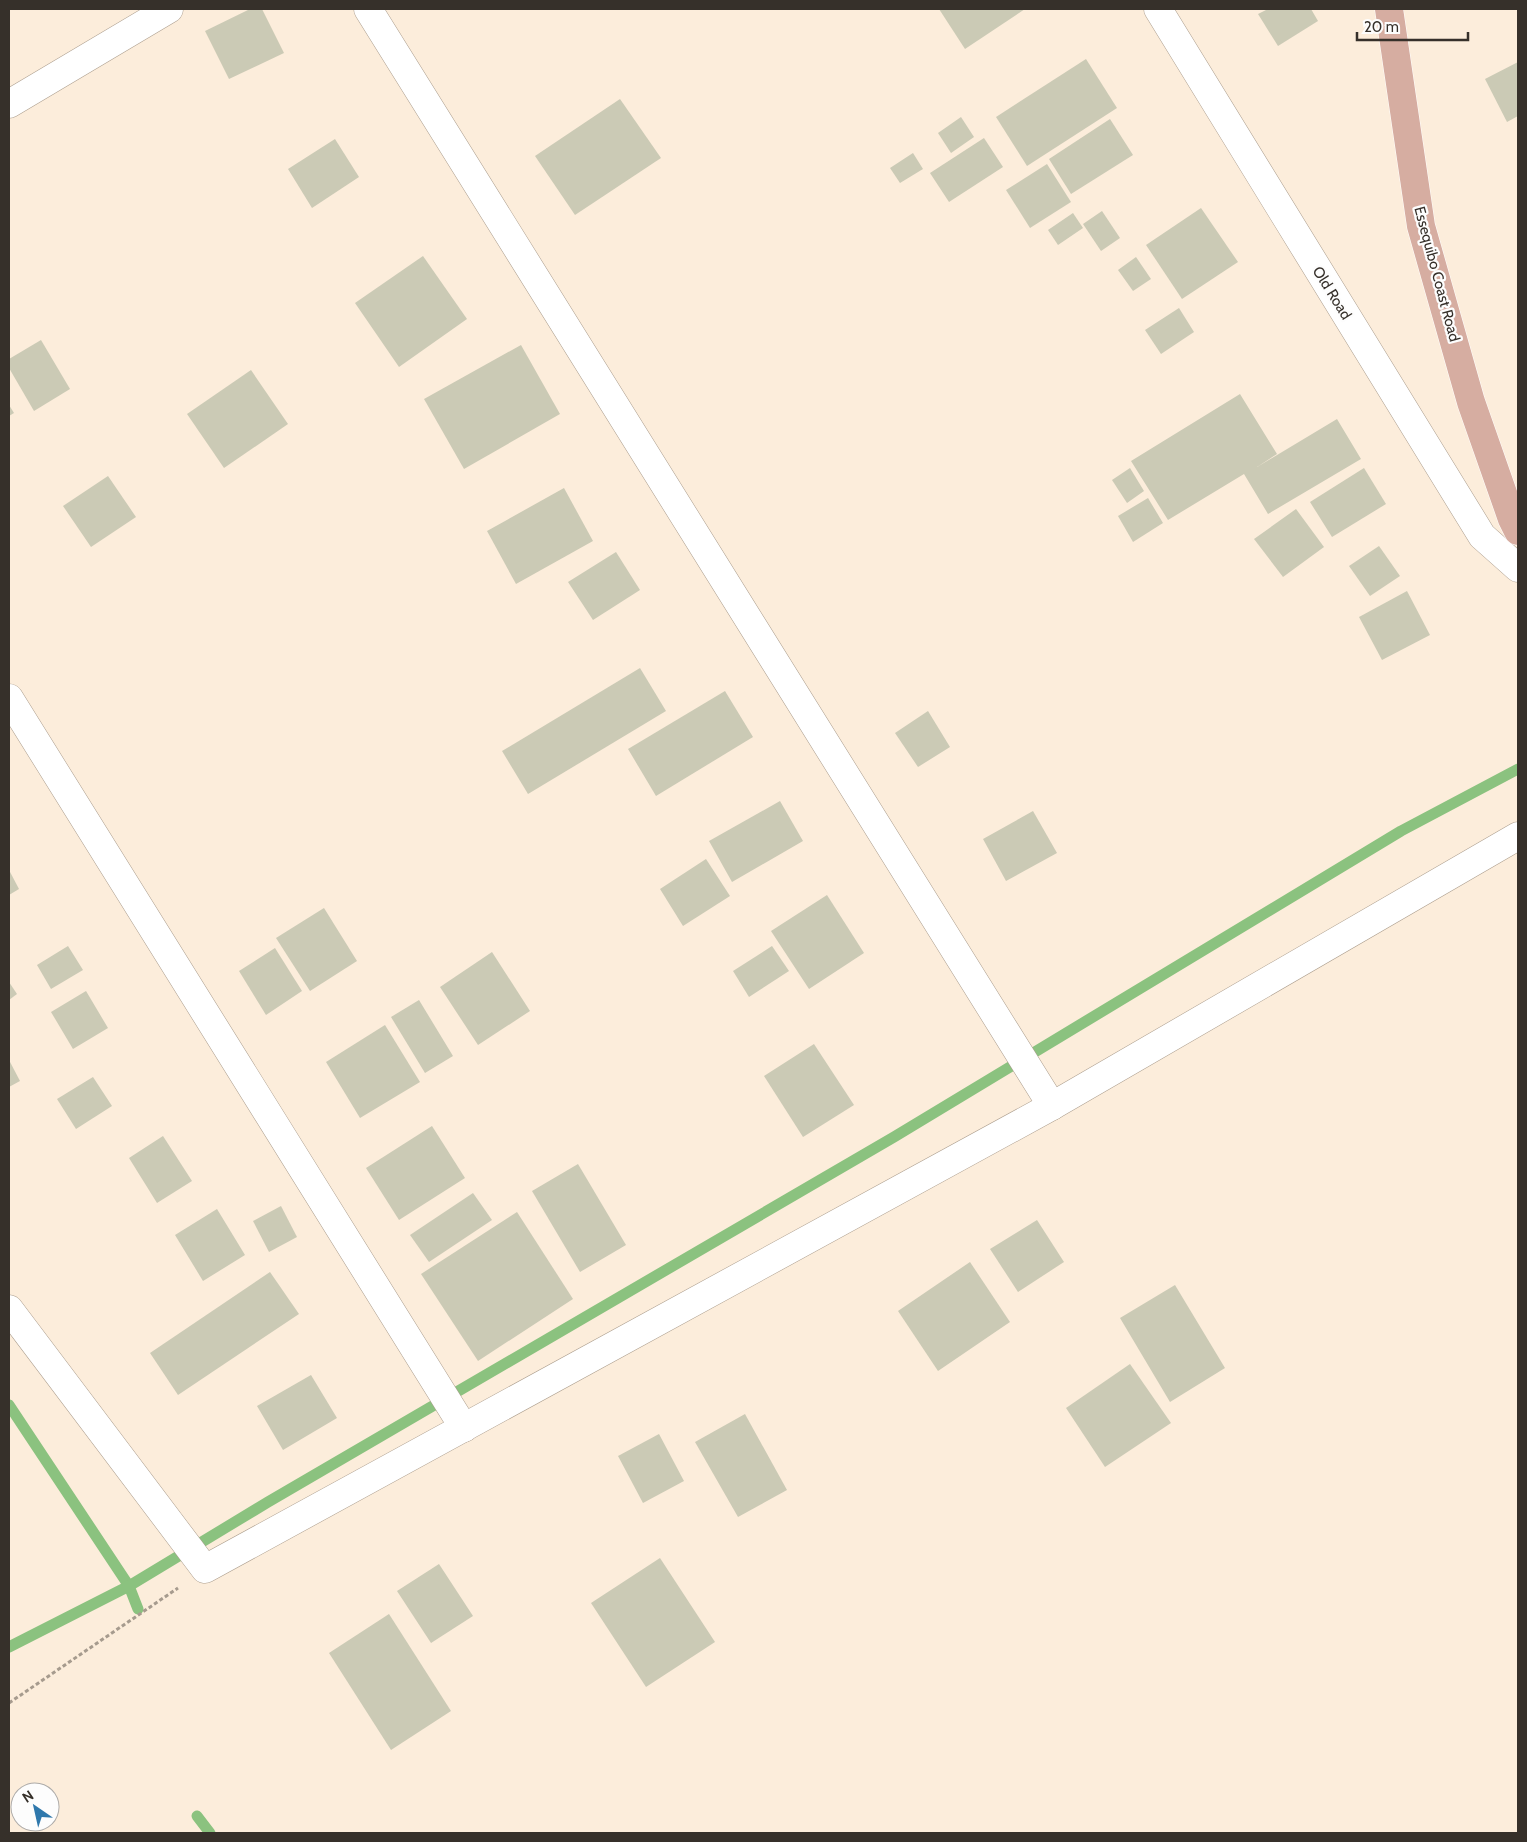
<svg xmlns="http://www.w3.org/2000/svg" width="1527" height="1842" font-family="Cabin,sans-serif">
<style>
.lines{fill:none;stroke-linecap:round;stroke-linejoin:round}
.stream{stroke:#8bc27f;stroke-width:11}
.building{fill:#cbcab5}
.minor-casing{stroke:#ac9e8e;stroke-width:29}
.major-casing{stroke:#fff;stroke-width:29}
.path{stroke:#a69b8e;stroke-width:3;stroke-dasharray:4 2.5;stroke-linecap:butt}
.minor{stroke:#fff;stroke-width:28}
.major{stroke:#d6ada1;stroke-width:28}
.labels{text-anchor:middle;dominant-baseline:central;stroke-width:4.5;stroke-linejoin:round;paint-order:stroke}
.street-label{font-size:15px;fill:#36302a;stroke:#fdfdfd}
</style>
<rect width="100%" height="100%" fill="#fceddb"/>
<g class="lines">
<g class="stream">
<polyline points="9,1405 129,1586 138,1609"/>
<polyline points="9,1647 129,1586 268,1502 894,1137 1401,831 1518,769"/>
<polyline points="197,1816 210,1833"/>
</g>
</g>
<g class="building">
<polygon points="250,9 262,9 284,53 229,79 205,31"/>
<polygon points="939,9 1025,9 965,49"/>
<polygon points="1268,9 1311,9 1318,21 1278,46 1258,14"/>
<polygon points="1086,59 1117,108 1027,166 996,117"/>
<polygon points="1518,62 1518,116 1507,122 1485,79"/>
<polygon points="620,99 661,158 575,215 535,156"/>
<polygon points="961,117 974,137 951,153 938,133"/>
<polygon points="1110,119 1133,155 1071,194 1049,159"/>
<polygon points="984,138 1003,167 949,202 930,173"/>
<polygon points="335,139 359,177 312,208 288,169"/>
<polygon points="913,153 923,169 900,183 890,168"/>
<polygon points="1047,164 1071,202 1030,228 1006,190"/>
<polygon points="1201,208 1238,262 1182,299 1146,245"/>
<polygon points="1102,211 1120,238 1101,251 1083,224"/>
<polygon points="1073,213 1083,228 1058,245 1048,230"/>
<polygon points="423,256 467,319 399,367 355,303"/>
<polygon points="1136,257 1151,279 1133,291 1118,270"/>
<polygon points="1179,308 1194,332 1161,354 1145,330"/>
<polygon points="41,340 70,389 34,411 9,368 9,359"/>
<polygon points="521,345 560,414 464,469 424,399"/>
<polygon points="251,370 288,424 224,468 187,414"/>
<polygon points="1240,394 1277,454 1257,467 1337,419 1361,459 1268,514 1244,474 1168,520 1131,461"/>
<polygon points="9,405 14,413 9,416"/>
<polygon points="1130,468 1144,491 1127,503 1112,480"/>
<polygon points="1364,468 1386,504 1332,537 1310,502"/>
<polygon points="108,476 136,517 91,547 63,506"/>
<polygon points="564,488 593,541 516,584 487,531"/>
<polygon points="1148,498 1163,523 1133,542 1118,516"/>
<polygon points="1296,509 1324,547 1283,577 1254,539"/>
<polygon points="1379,546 1400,576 1370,596 1349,566"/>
<polygon points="616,552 640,590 593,620 568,582"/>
<polygon points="1407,591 1430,635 1382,660 1359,617"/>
<polygon points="640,668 666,711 528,794 502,751"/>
<polygon points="725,691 753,737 656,796 628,749"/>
<polygon points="928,711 950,747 918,767 895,733"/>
<polygon points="780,801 803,841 732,882 709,841"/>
<polygon points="1033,811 1057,853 1006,881 983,839"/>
<polygon points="706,859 730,896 683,926 660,889"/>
<polygon points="9,870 19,889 9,895"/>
<polygon points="827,895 864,953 809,989 771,931"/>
<polygon points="324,908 357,961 310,991 276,938"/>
<polygon points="68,946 83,970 51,989 37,965"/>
<polygon points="772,946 789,971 749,997 733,971"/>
<polygon points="275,948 302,991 266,1015 239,971"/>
<polygon points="492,952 530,1011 478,1045 440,987"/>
<polygon points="9,982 17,994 9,1000"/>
<polygon points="86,991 108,1028 73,1049 51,1012"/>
<polygon points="419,1000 453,1056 425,1073 391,1017"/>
<polygon points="385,1025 420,1082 360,1118 326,1062"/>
<polygon points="814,1044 854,1105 803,1137 764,1076"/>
<polygon points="9,1060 20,1081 9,1087"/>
<polygon points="93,1077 112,1106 76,1129 57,1099"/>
<polygon points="432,1126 465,1178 399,1220 366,1168"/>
<polygon points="163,1136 192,1181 157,1203 129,1158"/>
<polygon points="578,1164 626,1245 580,1272 532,1191"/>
<polygon points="473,1193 492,1220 429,1262 410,1235"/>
<polygon points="281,1206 297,1237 269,1252 253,1221"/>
<polygon points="217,1209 245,1255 203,1281 175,1235"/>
<polygon points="517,1212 573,1299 478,1361 421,1274"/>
<polygon points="1037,1220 1064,1262 1018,1292 990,1249"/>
<polygon points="970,1262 1010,1322 938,1371 898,1311"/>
<polygon points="270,1272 299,1314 178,1395 150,1353"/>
<polygon points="1175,1285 1225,1368 1170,1402 1120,1318"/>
<polygon points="1130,1364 1171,1423 1105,1467 1066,1408"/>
<polygon points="311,1375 337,1418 283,1450 257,1406"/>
<polygon points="745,1414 787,1490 738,1517 695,1442"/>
<polygon points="659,1434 684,1481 643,1503 618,1456"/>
<polygon points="660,1558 715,1642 646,1687 591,1603"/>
<polygon points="439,1564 473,1616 431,1643 397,1591"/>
<polygon points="389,1614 451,1711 391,1750 329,1653"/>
</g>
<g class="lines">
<defs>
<g id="minor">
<polyline points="368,9 1052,1106"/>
<polyline points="1158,9 1482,536 1518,568"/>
<polyline points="9,104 169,9"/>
<polyline points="9,698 464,1428"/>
<polyline points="9,1309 205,1569 1052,1106 1518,836"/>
</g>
<polyline id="major" points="1389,9 1421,226 1471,402 1512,519 1518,531"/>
</defs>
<use href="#minor" class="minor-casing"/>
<use href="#major" class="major-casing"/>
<polyline class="path" points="9,1703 178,1588"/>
<use href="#minor" class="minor"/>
<use href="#major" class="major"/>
</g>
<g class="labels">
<g class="street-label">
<text transform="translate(1437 274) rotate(75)">Essequibo Coast Road</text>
<text transform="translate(1332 293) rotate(58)">Old Road</text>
</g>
</g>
<rect width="1527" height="1842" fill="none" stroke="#36302a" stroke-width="20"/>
<g transform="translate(35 1807) rotate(326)"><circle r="24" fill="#fdfdfd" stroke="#adaba9"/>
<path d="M0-4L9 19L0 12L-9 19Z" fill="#2f78ac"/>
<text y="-8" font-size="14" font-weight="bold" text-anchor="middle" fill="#36302a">N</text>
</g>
<path d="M1357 32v8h111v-8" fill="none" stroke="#36302a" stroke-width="2.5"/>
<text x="1364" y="32" font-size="15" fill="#36302a" stroke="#fdfdfd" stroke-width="4" paint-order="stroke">20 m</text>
</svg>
